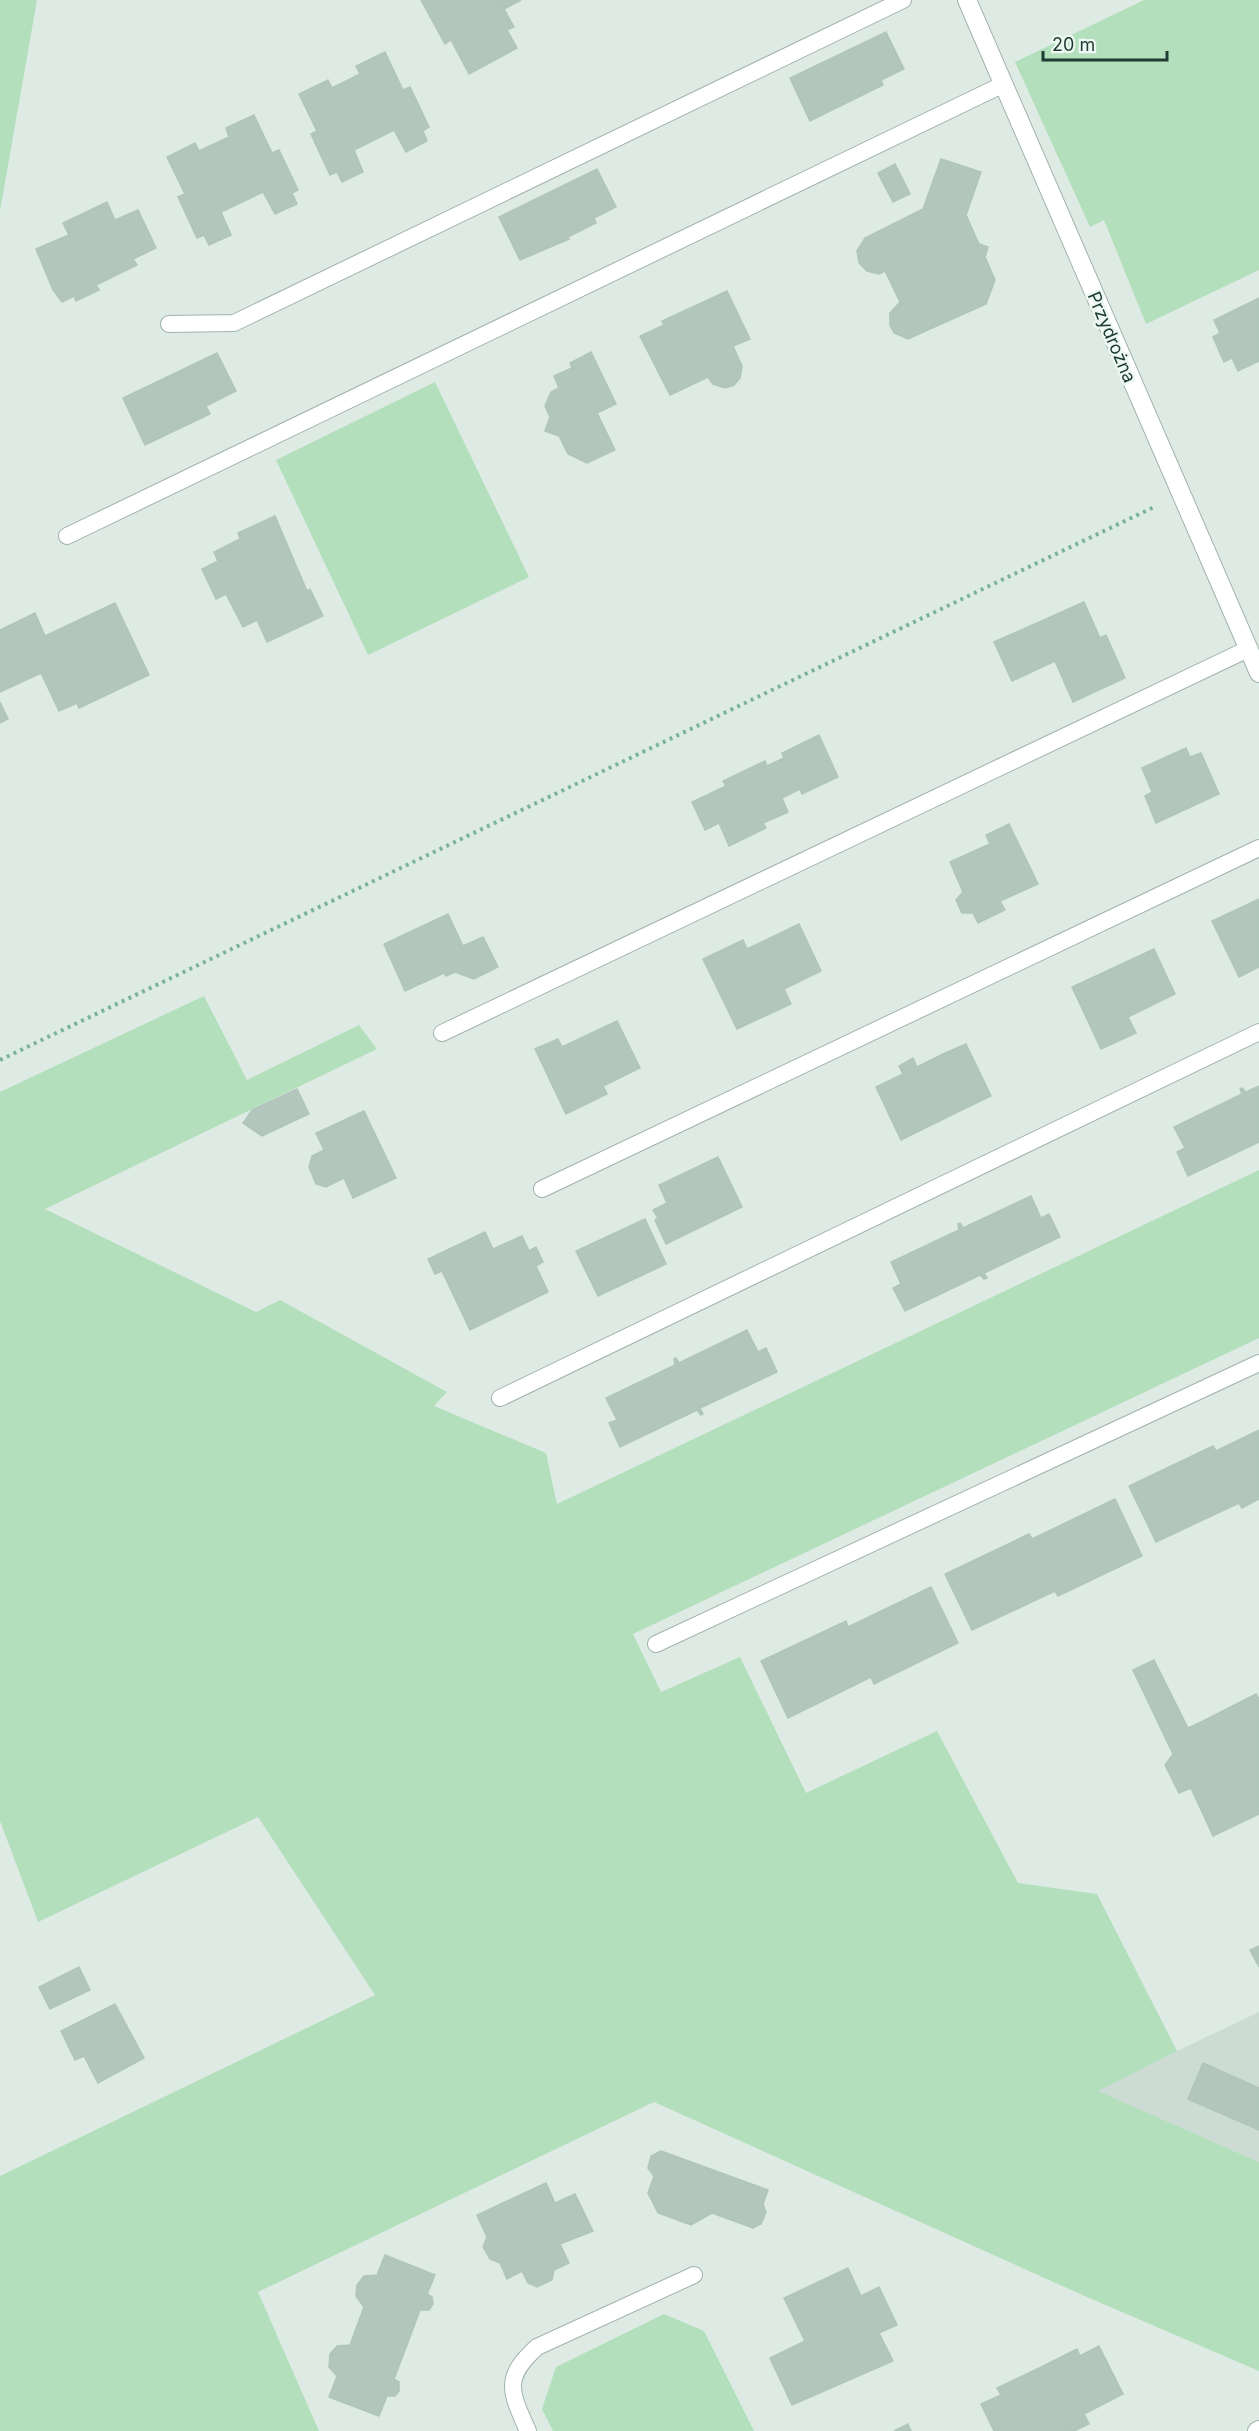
<svg xmlns="http://www.w3.org/2000/svg" width="1259" height="2431" font-family="Inter,sans-serif">
<style>
.built{fill:#ccdbd3}
.green{fill:#b4dfbc}
.building{fill:#b3c6bd;stroke:#b0c5bb;stroke-width:1.5}
.lines{fill:none;stroke-linecap:round;stroke-linejoin:round}
.service-casing{stroke:#a1b3ab;stroke-width:18}
.minor-casing{stroke:#a1b3ab;stroke-width:20}
.path{stroke:#7bb29c;stroke-width:4;stroke-dasharray:3 4.5;stroke-linecap:butt}
.service{stroke:#fff;stroke-width:16}
.minor{stroke:#fff;stroke-width:18}
.labels{text-anchor:middle;dominant-baseline:central;stroke-width:5;stroke-linejoin:round;paint-order:stroke}
.street-label{font-size:18px;fill:#1e3c32;stroke:#eef8f2}
</style>
<rect width="100%" height="100%" fill="#deebe4"/>
<polygon class="built" points="1259,2012 1259,2162 1097,2091 1177,2051"/>
<g class="green">
<polygon points="0,0 37,0 0,211"/>
<polygon points="1144,0 1259,0 1259,270 1146,324 1104,220 1090,227 1015,62"/>
<polygon points="435,382 529,577 368,655 276,460"/>
<polygon points="204,996 247,1080 359,1025 377,1049 45,1209 256,1312 280,1300 447,1392 434,1406 546,1453 557,1504 1259,1170 1259,1338 633,1634 661,1692 740,1657 806,1793 937,1731 1018,1883 1097,1894 1177,2051 1098,2091 1259,2162 1259,2371 1080,2294 654,2102 258,2292 319,2431 0,2431 0,2176 375,1995 258,1817 38,1922 0,1821 0,1092"/>
<polygon points="664,2314 704,2331 754,2431 553,2431 542,2409 556,2367"/>
</g>
<g class="building">
<polygon points="421,0 499,0 514,27 507,30 517,48 469,74 451,40 445,44"/>
<polygon points="499,0 521,0 504,9"/>
<polygon points="886,32 904,69 881,80 883,85 810,121 790,78"/>
<polygon points="385,52 403,90 410,87 429,127 423,131 427,141 406,152 394,130 354,150 363,172 342,182 337,172 330,175 311,134 317,131 299,94 328,80 332,88 360,74 356,66"/>
<polygon points="254,115 272,153 279,150 298,190 292,193 297,204 275,214 263,192 221,212 231,235 209,245 204,235 197,238 178,197 185,194 167,157 195,143 199,151 229,137 226,128"/>
<polygon points="941,159 981,172 966,215 979,244 988,247 985,257 995,280 986,304 908,339 894,333 890,325 890,313 900,302 885,271 879,274 867,271 859,263 857,251 865,238 923,209"/>
<polygon points="895,164 910,194 893,202 878,173"/>
<polygon points="597,169 616,207 594,218 596,223 568,237 569,239 520,260 499,217"/>
<polygon points="107,202 115,220 138,210 156,248 133,259 137,265 96,285 99,290 76,301 74,296 62,302 53,290 36,249 69,235 63,223"/>
<polygon points="727,291 750,339 733,346 742,366 740,378 734,385 725,388 713,384 708,377 670,395 640,336 664,325 662,321"/>
<polygon points="1259,298 1259,361 1238,371 1232,358 1224,362 1213,337 1220,333 1214,320"/>
<polygon points="591,352 616,404 597,413 615,450 587,463 568,454 559,436 545,431 550,417 545,406 551,392 559,388 554,376 572,368 570,363"/>
<polygon points="217,353 236,391 206,406 210,414 145,445 123,398"/>
<polygon points="275,516 307,591 310,589 323,616 267,642 257,620 243,627 226,594 216,599 202,569 218,561 214,552 240,539 238,533"/>
<polygon points="1084,602 1100,638 1106,635 1125,678 1073,702 1055,661 1012,681 994,642"/>
<polygon points="115,603 149,675 79,708 77,703 59,711 41,673 0,692 0,630 35,613 45,636"/>
<polygon points="0,702 8,719 0,723"/>
<polygon points="819,735 838,777 802,794 800,789 782,798 788,812 763,823 766,828 729,846 719,823 705,830 692,802 726,786 723,781 765,761 767,766 784,758 782,753"/>
<polygon points="1186,748 1190,757 1201,753 1219,794 1156,823 1145,796 1152,792 1142,768"/>
<polygon points="1009,824 1038,884 1000,901 1005,910 978,923 973,913 962,913 956,900 963,892 950,862 990,844 986,835"/>
<polygon points="1259,899 1259,967 1239,977 1212,921"/>
<polygon points="448,914 463,946 483,937 498,967 474,979 455,972 446,976 444,973 405,991 384,944"/>
<polygon points="799,924 821,971 784,989 791,1004 737,1029 703,959 743,940 747,949"/>
<polygon points="1154,949 1175,994 1128,1017 1136,1033 1101,1049 1072,987"/>
<polygon points="617,1021 640,1068 603,1086 607,1094 566,1114 535,1049 558,1039 562,1047"/>
<polygon points="966,1044 991,1096 968,1107 943,1054"/>
<polygon points="943,1054 968,1107 901,1140 876,1087 903,1074 899,1066 913,1058 917,1067"/>
<polygon points="1259,1086 1259,1124 1242,1088 1246,1092"/>
<polygon points="1242,1088 1259,1124 1259,1142 1188,1176 1177,1152 1185,1148 1174,1127 1242,1094 1240,1089"/>
<polygon points="297,1089 309,1114 262,1136 243,1123 252,1110"/>
<polygon points="364,1111 396,1178 353,1198 344,1178 326,1187 316,1184 309,1167 312,1156 324,1150 316,1133"/>
<polygon points="718,1157 742,1207 666,1244 655,1220 658,1218 653,1210 667,1203 659,1185"/>
<polygon points="1031,1196 1041,1218 1049,1214 1060,1237 984,1273 987,1278 984,1279 958,1224 960,1223 963,1228"/>
<polygon points="645,1219 666,1264 598,1296 576,1251"/>
<polygon points="958,1224 984,1279 980,1275 905,1311 893,1288 901,1284 891,1262 959,1230"/>
<polygon points="485,1232 493,1249 522,1236 529,1251 536,1247 543,1262 536,1266 548,1292 470,1330 442,1271 435,1274 428,1259"/>
<polygon points="747,1330 758,1352 766,1348 777,1372 700,1408 703,1414 701,1415 674,1359 676,1358 679,1363"/>
<polygon points="674,1359 701,1415 697,1410 620,1447 609,1423 617,1420 606,1398 675,1365"/>
<polygon points="1259,1430 1259,1499 1242,1508 1239,1503 1156,1542 1129,1486 1213,1446 1216,1451"/>
<polygon points="1115,1499 1142,1556 1058,1596 1055,1591 972,1630 945,1574 1029,1534 1032,1539"/>
<polygon points="931,1587 958,1643 874,1684 871,1677 788,1718 761,1661 846,1621 848,1627"/>
<polygon points="1154,1660 1188,1728 1197,1724 1204,1739 1173,1754 1133,1670"/>
<polygon points="1256,1694 1259,1699 1259,1814 1213,1836 1191,1788 1179,1793 1165,1765 1173,1754 1204,1739 1197,1724"/>
<polygon points="1259,1946 1259,1967 1250,1950"/>
<polygon points="79,1967 90,1990 50,2009 39,1987"/>
<polygon points="115,2004 144,2058 98,2083 84,2056 75,2060 61,2031"/>
<polygon points="1203,2063 1259,2088 1259,2130 1188,2099"/>
<polygon points="661,2151 768,2190 763,2204 766,2212 761,2224 753,2228 712,2213 691,2225 658,2213 648,2193 654,2176 648,2168 651,2156"/>
<polygon points="546,2183 555,2203 575,2194 593,2231 560,2244 569,2263 554,2270 552,2280 537,2287 528,2283 522,2271 507,2279 500,2263 490,2259 483,2247 487,2237 477,2215"/>
<polygon points="385,2255 435,2275 427,2294 432,2297 433,2304 429,2310 420,2310 407,2345 357,2326 364,2307 356,2296 357,2285 364,2276 377,2275"/>
<polygon points="848,2268 861,2296 879,2287 897,2325 879,2333 893,2361 792,2405 770,2358 805,2341 784,2298"/>
<polygon points="357,2326 407,2345 394,2379 399,2382 399,2391 395,2396 387,2396 379,2416 329,2397 337,2376 329,2367 330,2354 337,2346 350,2345"/>
<polygon points="1099,2346 1123,2394 1084,2414 1089,2424 1074,2431 1067,2431 1037,2369 1077,2349 1080,2356"/>
<polygon points="1037,2369 1067,2431 994,2431 981,2404 1001,2395 997,2388"/>
<polygon points="908,2424 911,2431 894,2431"/>
</g>
<g class="lines">
<defs>
<g id="service">
<polyline points="169,324 234,323 903,0"/>
<polyline points="67,536 1004,84"/>
<polyline points="442,1033 1248,649"/>
<polyline points="542,1189 1259,848"/>
<polyline points="500,1398 1259,1032"/>
<polyline points="656,1644 1259,1363"/>
<path d="M 528,2431 C 510,2391 503,2378 537,2347 L 694,2275"/>
</g>
<g id="minor">
<polyline points="967,0 1259,673"/>
<polyline points="1257,2431 1259,2430"/>
</g>
</defs>
<use href="#service" class="service-casing"/>
<use href="#minor" class="minor-casing"/>
<polyline class="path" points="0,1060 1154,507"/>
<use href="#service" class="service"/>
<use href="#minor" class="minor"/>
</g>
<g class="labels">
<g class="street-label">
<text transform="translate(1112 337) rotate(67)">Przydrożna</text>
</g>
</g>
<path d="M1043 51v9h124v-9" fill="none" stroke="#1e3c32" stroke-width="3"/>
<text x="1052" y="51" font-size="18" fill="#1e3c32" stroke="#eef8f2" stroke-width="4.5" paint-order="stroke">20 m</text>
</svg>
